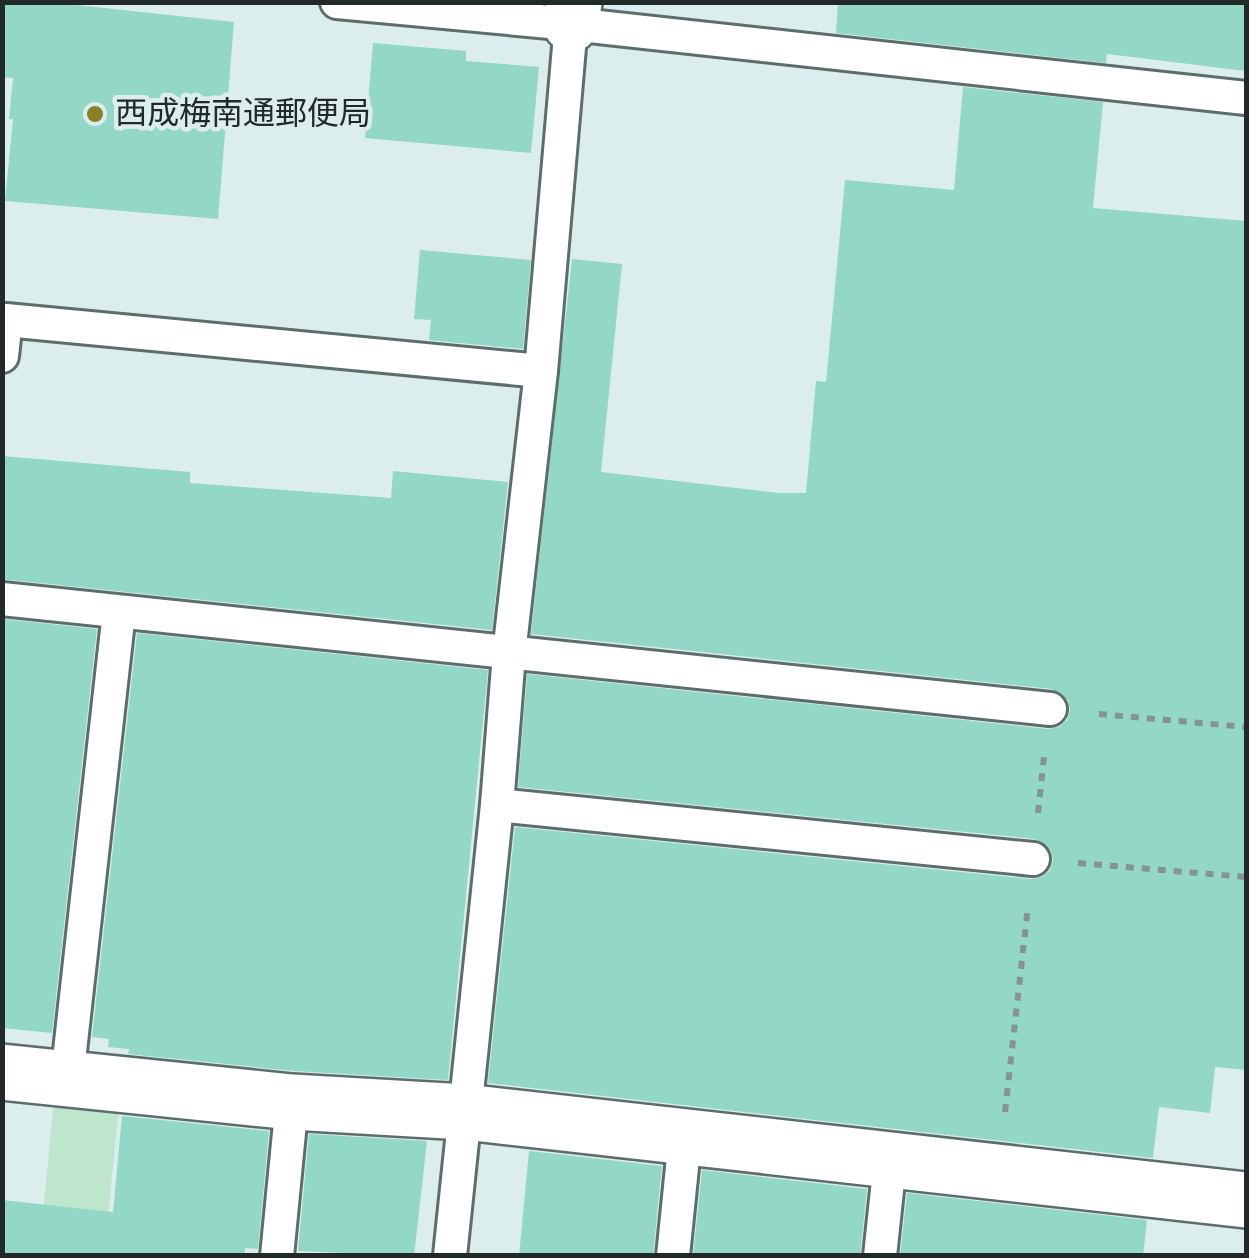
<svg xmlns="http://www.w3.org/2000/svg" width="1249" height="1258" font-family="'Source Sans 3','Noto Sans JP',sans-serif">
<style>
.green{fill:#bde6cd}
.building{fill:#93d8c6}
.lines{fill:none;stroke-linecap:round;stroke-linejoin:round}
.service-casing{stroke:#5d6d6d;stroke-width:38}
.minor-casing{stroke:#5d6d6d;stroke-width:60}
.path{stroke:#869393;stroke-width:6;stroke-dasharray:8 8;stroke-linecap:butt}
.service{stroke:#fff;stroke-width:32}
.minor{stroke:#fff;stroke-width:55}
.poi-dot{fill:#888028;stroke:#dbeded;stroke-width:4}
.labels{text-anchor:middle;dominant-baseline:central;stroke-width:9;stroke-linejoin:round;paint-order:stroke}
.poi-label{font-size:32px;fill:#222929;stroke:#dbeded;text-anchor:start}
</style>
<rect width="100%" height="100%" fill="#dbeded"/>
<polygon class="green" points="54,1100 119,1107 104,1255 39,1256"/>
<g class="building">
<polygon points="2,2 49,2 234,22 218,219 5,201 13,119 9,119 13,78 2,77"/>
<polygon points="838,2 1246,2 1246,71 1107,54 1106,63 836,33"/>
<polygon points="373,43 466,51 466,61 539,67 531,153 365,138"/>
<polygon points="963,87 1103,102 1093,208 1246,221 1246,1070 1215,1067 1210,1113 1159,1107 1153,1158 488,1083 515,827 1031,879 1042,877 1050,870 1053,860 1051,850 1035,839 518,787 527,674 1048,729 1059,727 1067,720 1070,710 1068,700 1052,689 531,634 572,259 622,264 601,472 778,493 806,493 816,381 826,382 845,180 954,190"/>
<polygon points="420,250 531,260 523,349 429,340 431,320 414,319"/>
<polygon points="2,456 190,472 190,483 391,498 393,471 508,482 492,630 2,579"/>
<polygon points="2,619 97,629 52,1033 2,1028"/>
<polygon points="137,633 488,670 448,1080 294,1071 128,1054 129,1049 108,1047 109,1039 92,1037"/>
<polygon points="122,1116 269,1131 258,1249 245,1248 244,1256 2,1256 2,1200 113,1212"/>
<polygon points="309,1134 427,1141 414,1256 298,1251"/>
<polygon points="529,1151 662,1166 653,1256 519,1256"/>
<polygon points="702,1170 867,1189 860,1256 693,1256"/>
<polygon points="907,1193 1147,1220 1143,1256 900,1256"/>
</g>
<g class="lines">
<defs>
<g id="service">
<polyline points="337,2 571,24 1246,98"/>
<polyline points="2,356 6,320 541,371"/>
<polyline points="2,599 1050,709"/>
<polyline points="497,805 1033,859"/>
<polyline points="67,1078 119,612"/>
<polyline points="277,1256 292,1102"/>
<polyline points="450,1256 497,805 509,654 541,371 571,24"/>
<polyline points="673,1256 685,1138"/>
<polyline points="880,1256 890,1162"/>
</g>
<g id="minor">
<polyline points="571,24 574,2"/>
<polyline points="2,1072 292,1102 465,1112 1246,1200"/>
</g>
</defs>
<use href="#service" class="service-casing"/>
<use href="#minor" class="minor-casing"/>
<g class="path">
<polyline points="1099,714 1246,727"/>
<polyline points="1038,813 1044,756"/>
<polyline points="1078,863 1246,877"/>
<polyline points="1005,1112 1028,906"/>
</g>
<use href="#service" class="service"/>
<use href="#minor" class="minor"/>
</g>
<circle class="poi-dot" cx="95" cy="114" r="10"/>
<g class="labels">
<g class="poi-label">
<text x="115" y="114">西成梅南通郵便局</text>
</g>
</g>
<rect width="1249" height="1258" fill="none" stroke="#222929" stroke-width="10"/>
</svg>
